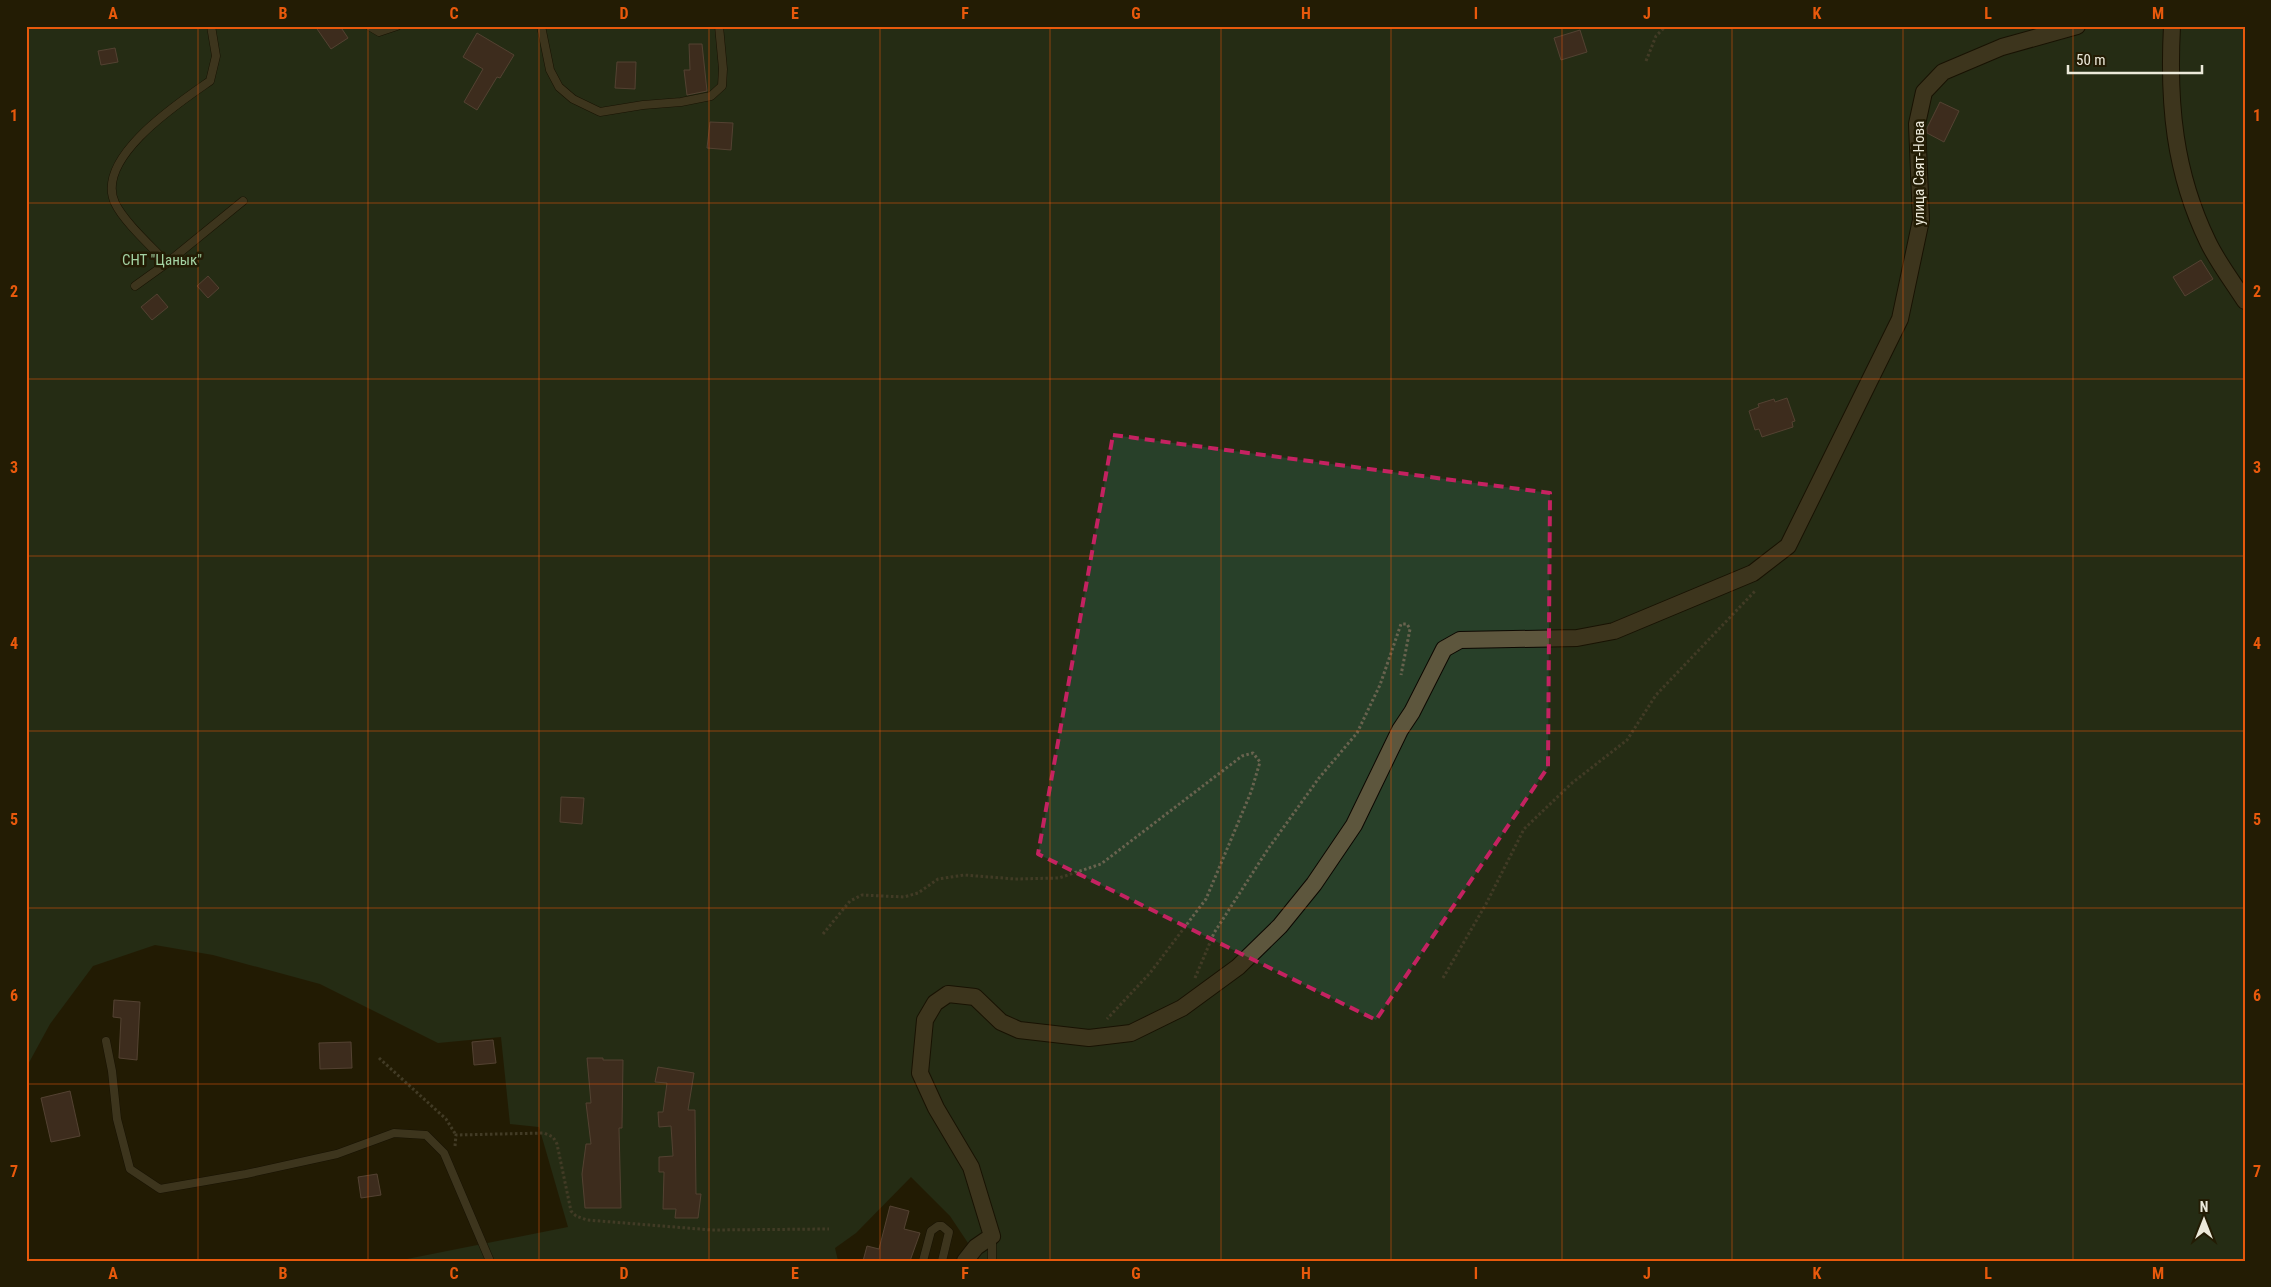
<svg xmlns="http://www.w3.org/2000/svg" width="2271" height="1287" font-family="'Roboto Condensed',sans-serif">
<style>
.green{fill:#284029}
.building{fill:#5e423d;stroke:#8e7069}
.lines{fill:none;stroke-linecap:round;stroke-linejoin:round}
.lane-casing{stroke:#0c0700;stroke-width:9}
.street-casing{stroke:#0c0700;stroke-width:18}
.path{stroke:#69634f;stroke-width:3;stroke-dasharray:2.5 2.5;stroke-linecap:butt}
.lane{stroke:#5d563d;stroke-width:8}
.street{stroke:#5d563d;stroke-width:16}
.marked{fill:none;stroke:#c42261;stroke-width:4;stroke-dasharray:10 6;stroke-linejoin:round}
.grid{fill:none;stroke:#e8590c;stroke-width:1;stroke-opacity:0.55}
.labels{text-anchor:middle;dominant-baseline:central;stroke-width:5;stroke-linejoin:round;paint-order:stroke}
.street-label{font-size:15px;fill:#ece9da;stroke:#231c04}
.park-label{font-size:15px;fill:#a3d2a3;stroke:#231c04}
.neatline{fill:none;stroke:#e8590c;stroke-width:2}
.grid-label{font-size:16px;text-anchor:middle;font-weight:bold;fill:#e8590c}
</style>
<rect width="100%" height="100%" fill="#231c04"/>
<polygon class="green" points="26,26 2245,26 2245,1261 980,1261 950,1216 911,1177 856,1233 835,1248 838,1261 397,1261 568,1227 539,1127 510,1124 501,1037 438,1043 320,984 213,955 155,945 93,966 50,1024 26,1068"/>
<g class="building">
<polygon points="315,26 340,26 348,38 331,49"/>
<polygon points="1580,30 1587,52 1561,60 1554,38"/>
<polygon points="477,33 514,55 500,78 497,77 477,110 464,102 483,69 463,57"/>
<polygon points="689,44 702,44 707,91 687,95 684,70 690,70"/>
<polygon points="115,48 118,62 101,65 98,51"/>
<polygon points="617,62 636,62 635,89 615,88"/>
<polygon points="1940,102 1959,111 1944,142 1927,133 1927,128"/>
<polygon points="710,122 733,123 731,150 707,148"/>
<polygon points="2201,260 2213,279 2185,296 2173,277"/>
<polygon points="208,276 219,288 208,298 197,286"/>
<polygon points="157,294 168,307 152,320 141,307"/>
<polygon points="1787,398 1795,421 1792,422 1793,427 1762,437 1759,429 1755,430 1749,411 1759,407 1758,404 1774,399 1775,402"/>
<polygon points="561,797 584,798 582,824 560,822"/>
<polygon points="114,1000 140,1002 137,1060 119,1058 121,1018 113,1017"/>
<polygon points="493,1040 496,1063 474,1065 472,1042"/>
<polygon points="351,1042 352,1068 320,1069 319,1043"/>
<polygon points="587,1058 603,1058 603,1060 623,1060 622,1128 619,1128 621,1208 585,1208 582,1174 586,1144 591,1144 586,1103 591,1103"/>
<polygon points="658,1067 694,1073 688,1110 695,1110 696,1194 701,1194 698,1218 675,1218 676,1209 663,1209 664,1172 659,1172 659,1157 673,1156 671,1126 659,1127 658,1112 663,1112 667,1083 655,1082"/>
<polygon points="70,1091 80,1136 51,1142 41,1098"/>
<polygon points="377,1174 381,1195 361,1198 358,1177"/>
<polygon points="890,1206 909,1211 904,1229 920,1233 910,1261 863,1261 867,1246 879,1249"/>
</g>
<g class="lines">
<defs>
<g id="lane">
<polyline points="369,26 379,32 397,26"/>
<polyline points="541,26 550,70 559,87 573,99 600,112 643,105 681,102 711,96 722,86 723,69 719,26"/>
<path d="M 167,263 C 152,247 124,222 115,203 C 94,158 180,102 210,81 L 216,56 L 211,26"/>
<polyline points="135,286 167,263 243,201"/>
<polyline points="106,1041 112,1071 117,1119 130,1169 160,1189 246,1174 337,1154 394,1133 426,1135 444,1153 490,1261"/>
<polyline points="992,1238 992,1261"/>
<polyline points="923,1261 931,1231 938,1226 942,1226 949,1232 942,1261"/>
</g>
<g id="street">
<path d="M 2172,26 C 2168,103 2174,172 2208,242 C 2218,263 2233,282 2245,301"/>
<polyline points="965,1261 976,1247 992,1236 971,1167 936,1108 920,1073 925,1020 935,1003 948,994 975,997 1001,1022 1019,1030 1089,1038 1131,1033 1182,1008 1238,967 1280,926 1314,884 1354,825 1400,730 1412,712 1444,649 1460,640 1577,638 1614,631 1753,573 1788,546 1900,319 1921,220 1917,124 1924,92 1943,72 2002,47 2077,26"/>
</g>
</defs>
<use href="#lane" class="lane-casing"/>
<use href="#street" class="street-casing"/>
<g class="path">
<polyline points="1646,61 1656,36 1666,26"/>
<polyline points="823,934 850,901 862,895 904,897 918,893 938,879 964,875 1015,879 1059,878 1101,864 1242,756 1253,753 1260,762 1251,792 1206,899 1150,973 1107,1019"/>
<polyline points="1195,978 1214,933 1268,849 1319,778 1357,733 1380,685 1401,624 1407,624 1410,629 1401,675"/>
<polyline points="1443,978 1486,904 1524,829 1572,783 1627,740 1656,695 1756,590"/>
<polyline points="379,1058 446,1119 456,1135"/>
<polyline points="455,1146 456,1135 544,1133 553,1137 557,1144 571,1211 576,1216 587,1220 712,1230 829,1229"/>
</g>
<use href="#lane" class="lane"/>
<use href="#street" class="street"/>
</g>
<path d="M0 0H2271V1287H0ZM 1113,435 L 1550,493 L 1548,767 L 1376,1020 L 1038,854 Z" fill="#231c04" fill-opacity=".55" fill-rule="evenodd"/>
<path class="marked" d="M 1113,435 L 1550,493 L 1548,767 L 1376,1020 L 1038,854 Z"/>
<path class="grid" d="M 198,26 L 198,1261M 368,26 L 368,1261M 539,26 L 539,1261M 709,26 L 709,1261M 880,26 L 880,1261M 1050,26 L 1050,1261M 1221,26 L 1221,1261M 1391,26 L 1391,1261M 1562,26 L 1562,1261M 1732,26 L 1732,1261M 1903,26 L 1903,1261M 2073,26 L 2073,1261M 26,203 L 2245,203M 26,379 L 2245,379M 26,556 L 2245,556M 26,731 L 2245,731M 26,908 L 2245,908M 26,1084 L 2245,1084"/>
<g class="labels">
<g class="street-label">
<text transform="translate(1919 173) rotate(-90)">улица Саят-Нова</text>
</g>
<g class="park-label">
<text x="162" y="260">СНТ "Цанык"</text>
</g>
</g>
<rect width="2271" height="1287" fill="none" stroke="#231c04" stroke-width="55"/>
<g transform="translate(2204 1220)" stroke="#231c04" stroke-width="4" paint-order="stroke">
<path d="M0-4L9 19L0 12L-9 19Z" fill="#ece9da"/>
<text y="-8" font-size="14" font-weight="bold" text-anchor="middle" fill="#ece9da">N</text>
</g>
<path d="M2068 65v8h134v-8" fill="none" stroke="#ece9da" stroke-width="2.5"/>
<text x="2076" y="65" font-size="15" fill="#ece9da" stroke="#231c04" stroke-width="4" paint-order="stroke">50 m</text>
<rect x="28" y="28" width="2216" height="1232" class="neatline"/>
<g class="grid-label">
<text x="113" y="19">A</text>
<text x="283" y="19">B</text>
<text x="454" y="19">C</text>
<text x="624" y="19">D</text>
<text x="795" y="19">E</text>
<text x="965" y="19">F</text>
<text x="1136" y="19">G</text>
<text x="1306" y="19">H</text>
<text x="1476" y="19">I</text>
<text x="1647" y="19">J</text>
<text x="1817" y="19">K</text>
<text x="1988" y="19">L</text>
<text x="2158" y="19">M</text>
<text x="14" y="121">1</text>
<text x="2257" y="121">1</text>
<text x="14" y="297">2</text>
<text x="2257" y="297">2</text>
<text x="14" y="473">3</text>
<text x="2257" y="473">3</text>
<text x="14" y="649">4</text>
<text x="2257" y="649">4</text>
<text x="14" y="825">5</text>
<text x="2257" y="825">5</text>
<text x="14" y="1001">6</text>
<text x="2257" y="1001">6</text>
<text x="14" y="1177">7</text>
<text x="2257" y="1177">7</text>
<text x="113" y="1279">A</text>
<text x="283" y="1279">B</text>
<text x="454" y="1279">C</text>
<text x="624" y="1279">D</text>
<text x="795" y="1279">E</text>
<text x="965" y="1279">F</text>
<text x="1136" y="1279">G</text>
<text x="1306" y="1279">H</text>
<text x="1476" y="1279">I</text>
<text x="1647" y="1279">J</text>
<text x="1817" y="1279">K</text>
<text x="1988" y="1279">L</text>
<text x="2158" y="1279">M</text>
</g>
</svg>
